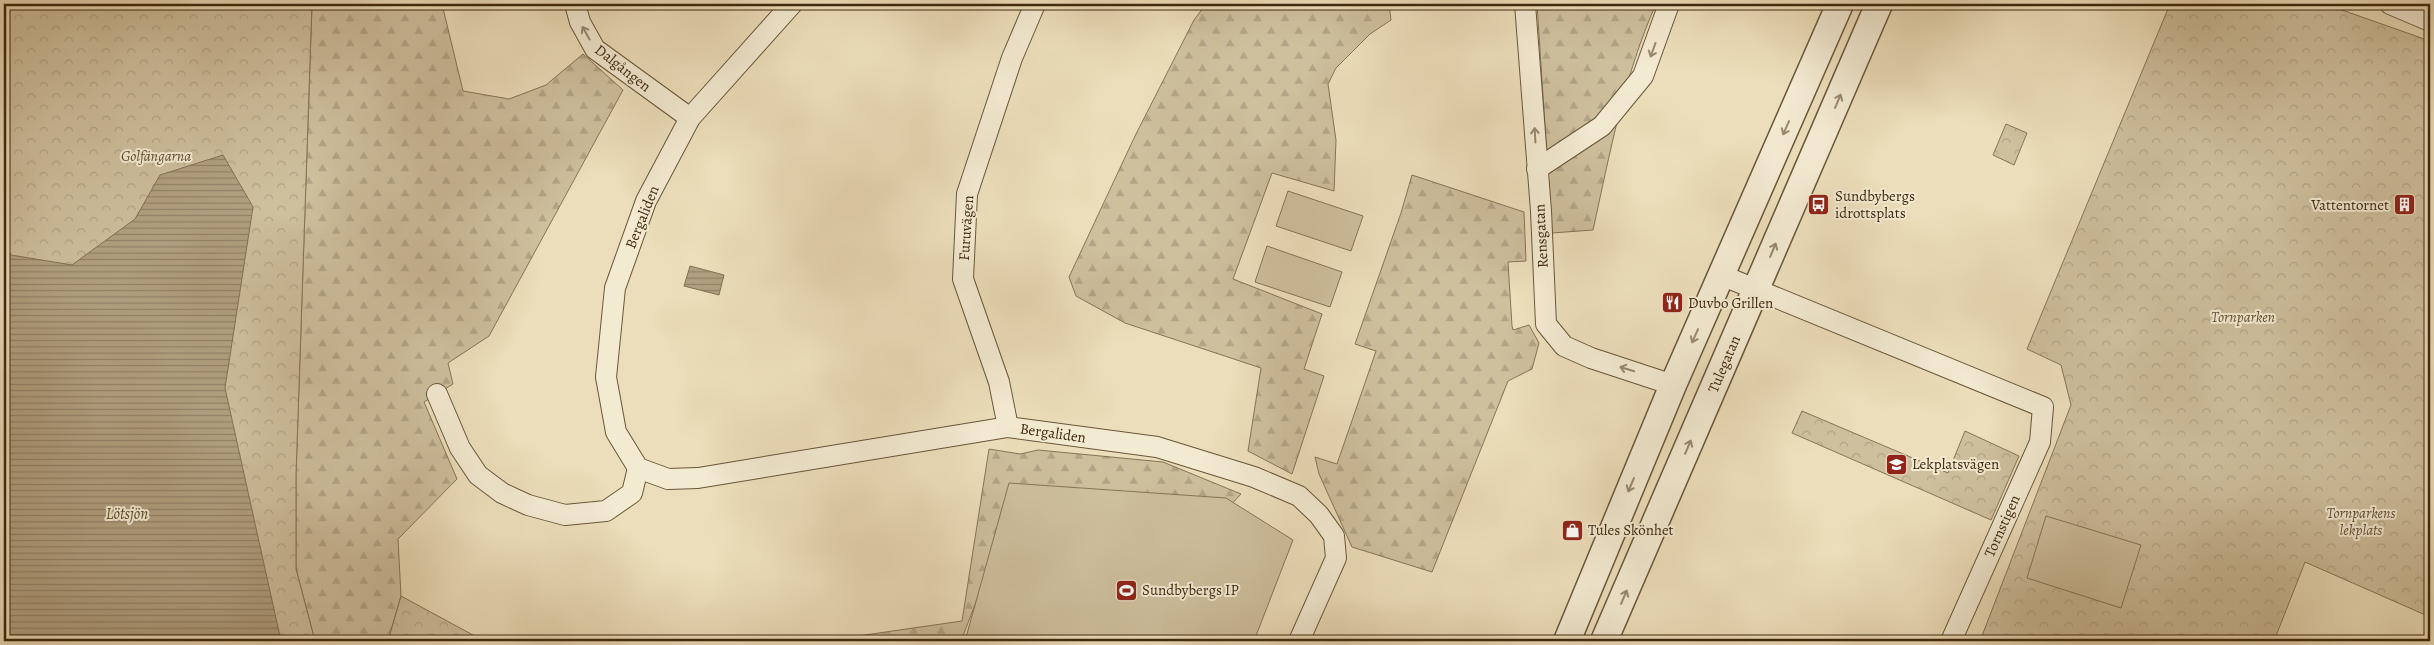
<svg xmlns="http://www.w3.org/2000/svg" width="2434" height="645" font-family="Alegreya,serif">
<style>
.forest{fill:url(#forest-firs);stroke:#867456}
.park{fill:url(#park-crowns);stroke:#867456}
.garden{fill:#cebf9d;stroke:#867456}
.water{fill:url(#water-rules);stroke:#837052}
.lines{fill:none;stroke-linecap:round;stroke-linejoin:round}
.minor-casing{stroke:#6a5639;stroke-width:22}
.tertiary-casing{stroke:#6a5639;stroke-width:29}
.minor{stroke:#f3ead2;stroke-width:20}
.tertiary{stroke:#f3ead2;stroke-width:26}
.oneway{stroke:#988970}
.labels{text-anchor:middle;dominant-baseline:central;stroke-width:4;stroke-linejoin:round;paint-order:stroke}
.street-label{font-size:15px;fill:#3e280e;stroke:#f3ead2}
.park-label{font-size:15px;font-style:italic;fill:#624e32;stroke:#f3ead2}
.poi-label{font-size:15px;fill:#3e280e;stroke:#f3ead2;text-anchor:start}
.water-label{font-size:16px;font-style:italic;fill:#604c30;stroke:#f3ead2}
</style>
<defs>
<pattern id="forest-firs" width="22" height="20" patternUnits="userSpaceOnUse" patternTransform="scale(1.25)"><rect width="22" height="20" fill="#cebf9d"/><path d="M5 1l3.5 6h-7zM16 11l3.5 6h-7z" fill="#b2a486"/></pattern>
<pattern id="park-crowns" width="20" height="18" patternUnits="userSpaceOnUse" patternTransform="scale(1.25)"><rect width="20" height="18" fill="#cebf9d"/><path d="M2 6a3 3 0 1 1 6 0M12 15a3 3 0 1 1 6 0" fill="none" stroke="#b2a486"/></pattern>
<pattern id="water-rules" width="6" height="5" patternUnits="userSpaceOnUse" patternTransform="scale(1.25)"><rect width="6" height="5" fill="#b1a080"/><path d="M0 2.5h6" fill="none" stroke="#918267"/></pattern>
</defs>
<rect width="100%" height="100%" fill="#ecdeba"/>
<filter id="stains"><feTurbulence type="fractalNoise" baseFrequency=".004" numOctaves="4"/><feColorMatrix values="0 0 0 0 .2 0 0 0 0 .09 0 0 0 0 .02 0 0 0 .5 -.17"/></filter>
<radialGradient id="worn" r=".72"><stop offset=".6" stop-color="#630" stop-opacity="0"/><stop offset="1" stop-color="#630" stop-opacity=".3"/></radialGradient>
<g class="forest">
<polygon points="312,4 442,4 463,91 509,99 546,85 583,54 623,90 489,336 448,363 453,384 424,402 457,479 398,539 401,596 388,641 315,641 296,569 296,475"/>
<polygon points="1206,4 1389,4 1391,20 1370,34 1336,68 1328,84 1336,140 1334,191 1272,173 1233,279 1322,314 1304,369 1324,376 1292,474 1248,451 1261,368 1125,323 1076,296 1069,277 1135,136 1194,20"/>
<path d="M 1537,4 L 1656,4 C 1624,76 1610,153 1593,230 L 1552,233 Z"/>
<polygon points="1412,175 1524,212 1526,261 1508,262 1512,326 1513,330 1529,325 1539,343 1532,369 1508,381 1432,572 1352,547 1319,474 1315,457 1337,464 1376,351 1355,344 1401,213"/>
<polygon points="989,449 1020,454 1038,450 1163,462 1241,494 1197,541 1019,490 961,641 823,641 962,621"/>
</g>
<g class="park">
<polygon points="4,4 312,4 296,475 296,569 315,641 4,641"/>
<polygon points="2170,4 2325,4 2430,41 2430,617 2305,562 2274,641 1980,641 2071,405 2061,365 2027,349"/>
<polygon points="2006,124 2027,133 2014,165 1993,155"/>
<polygon points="1802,411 1948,473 1965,431 2019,456 1991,520 1792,433"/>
<polygon points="401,596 484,641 388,641"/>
</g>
<g class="garden">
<polygon points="1288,191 1363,216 1351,251 1276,226"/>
<polygon points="1267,246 1342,272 1330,307 1255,282"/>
<polygon points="1009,483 1226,498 1293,540 1254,641 965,641"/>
<polygon points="2046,516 2141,545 2121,608 2027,578"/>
</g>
<g class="water">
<polygon points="223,155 253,207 225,388 281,641 4,641 4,242 11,255 72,265 135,219 160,175"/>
<polygon points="690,266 724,275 719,295 684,286"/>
</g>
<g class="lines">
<defs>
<g id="minor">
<polyline points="575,4 580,22 595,49 690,118"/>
<polyline points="792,4 690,118 646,201 615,288 606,377 616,432 638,468 668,479 698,478 1008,427 1157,447 1254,477 1299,496 1319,515 1334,536 1336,558 1299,641"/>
<polyline points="1525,4 1541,211 1546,324 1564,346 1591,358 1673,385"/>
<polyline points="2390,4 2430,21"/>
<polyline points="1537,169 1602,126 1643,76 1669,4"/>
<polyline points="1721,275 2043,407 2040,442 1951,641"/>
<polyline points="437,394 460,448 478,475 502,493 528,505 565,515 606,511 632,493 638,468"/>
<polyline points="1008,427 999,382 963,279 967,194 1012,58 1035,4"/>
</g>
<g id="tertiary">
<polyline points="1567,641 1673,385 1840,4"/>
<polyline points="1604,641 1879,4"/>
</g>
</defs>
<use href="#minor" class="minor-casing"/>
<use href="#tertiary" class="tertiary-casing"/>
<use href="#minor" class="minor"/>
<use href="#tertiary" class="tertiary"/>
</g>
<defs><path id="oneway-shaft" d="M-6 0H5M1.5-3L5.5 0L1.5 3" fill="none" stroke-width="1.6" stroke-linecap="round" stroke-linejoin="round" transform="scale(1.25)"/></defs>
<g class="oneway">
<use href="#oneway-shaft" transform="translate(586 33) rotate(-119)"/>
<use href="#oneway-shaft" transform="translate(1653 50) rotate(110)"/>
<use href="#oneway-shaft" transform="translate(1838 101) rotate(-67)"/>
<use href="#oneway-shaft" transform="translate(1786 128) rotate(114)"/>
<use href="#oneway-shaft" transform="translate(1535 135) rotate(-93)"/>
<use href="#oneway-shaft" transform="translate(1773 250) rotate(-67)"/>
<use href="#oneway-shaft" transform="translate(1695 336) rotate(114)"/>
<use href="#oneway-shaft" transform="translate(1627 369) rotate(-163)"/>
<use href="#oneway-shaft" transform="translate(1688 447) rotate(-67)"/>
<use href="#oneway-shaft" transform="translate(1631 485) rotate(113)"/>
<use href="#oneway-shaft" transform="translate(1624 597) rotate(-67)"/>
</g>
<defs>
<symbol id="bus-square" viewBox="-11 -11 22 22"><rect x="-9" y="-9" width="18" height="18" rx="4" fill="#8f2418" stroke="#f3ead2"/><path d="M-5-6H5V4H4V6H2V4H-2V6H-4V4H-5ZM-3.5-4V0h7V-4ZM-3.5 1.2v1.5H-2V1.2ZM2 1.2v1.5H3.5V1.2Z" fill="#fff"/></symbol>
<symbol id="building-square" viewBox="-11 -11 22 22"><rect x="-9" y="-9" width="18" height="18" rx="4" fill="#8f2418" stroke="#f3ead2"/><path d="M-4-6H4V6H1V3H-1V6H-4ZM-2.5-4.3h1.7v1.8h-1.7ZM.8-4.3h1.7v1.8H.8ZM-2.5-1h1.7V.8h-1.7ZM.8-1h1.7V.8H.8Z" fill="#fff"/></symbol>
<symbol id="restaurant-square" viewBox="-11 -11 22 22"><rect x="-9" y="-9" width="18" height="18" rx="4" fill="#8f2418" stroke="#f3ead2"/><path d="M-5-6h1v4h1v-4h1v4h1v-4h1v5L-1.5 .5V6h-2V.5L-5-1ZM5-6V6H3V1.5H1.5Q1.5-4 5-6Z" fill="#fff"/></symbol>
<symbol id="school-square" viewBox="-11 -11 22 22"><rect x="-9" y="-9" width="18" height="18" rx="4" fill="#8f2418" stroke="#f3ead2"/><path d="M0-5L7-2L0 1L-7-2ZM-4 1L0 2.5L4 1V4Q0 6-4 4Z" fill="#fff"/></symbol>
<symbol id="shop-square" viewBox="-11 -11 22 22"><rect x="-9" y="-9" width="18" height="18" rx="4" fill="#8f2418" stroke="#f3ead2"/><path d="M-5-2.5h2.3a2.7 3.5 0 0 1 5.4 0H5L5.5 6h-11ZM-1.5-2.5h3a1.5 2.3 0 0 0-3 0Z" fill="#fff"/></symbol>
<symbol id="stadium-square" viewBox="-11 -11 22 22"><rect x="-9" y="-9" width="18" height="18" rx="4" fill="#8f2418" stroke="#f3ead2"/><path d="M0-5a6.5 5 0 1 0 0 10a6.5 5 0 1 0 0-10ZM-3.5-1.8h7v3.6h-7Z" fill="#fff"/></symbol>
</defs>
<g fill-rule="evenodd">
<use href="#bus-square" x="1806" y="192" width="25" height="25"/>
<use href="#building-square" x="2392" y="192" width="25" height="25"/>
<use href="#restaurant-square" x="1660" y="290" width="25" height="25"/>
<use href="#school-square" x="1884" y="452" width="25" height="25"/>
<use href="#shop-square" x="1560" y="518" width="25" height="25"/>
<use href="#stadium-square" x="1114" y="578" width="25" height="25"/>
</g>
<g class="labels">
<g class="street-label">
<text transform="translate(623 68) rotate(38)">Dalgången</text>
<text transform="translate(642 217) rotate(-68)">Bergaliden</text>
<text transform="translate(966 228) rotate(-86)">Furuvägen</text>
<text transform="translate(1541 236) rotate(-93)">Rensgatan</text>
<text transform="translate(1724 364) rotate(-67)">Tulegatan</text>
<text transform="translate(1053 433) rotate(8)">Bergaliden</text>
<text transform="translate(2002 526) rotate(-66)">Tornstigen</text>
</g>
<g class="park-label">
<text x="156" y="156">Golfängarna</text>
<text x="2243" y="317">Tornparken</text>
<text x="2361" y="513">Tornparkens<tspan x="2361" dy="17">lekplats</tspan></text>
</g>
<g class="poi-label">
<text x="1835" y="196">Sundbybergs<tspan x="1835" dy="17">idrottsplats</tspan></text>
<text x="2389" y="205" text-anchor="end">Vattentornet</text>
<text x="1688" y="303">Duvbo Grillen</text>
<text x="1912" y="464">Lekplatsvägen</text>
<text x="1588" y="530">Tules Skönhet</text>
<text x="1142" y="590">Sundbybergs IP</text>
</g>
<g class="water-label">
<text x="127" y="514">Lötsjön</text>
</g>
</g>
<rect width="2434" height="645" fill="none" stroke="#ecdeba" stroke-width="20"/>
<rect x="5" y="5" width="2424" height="635" fill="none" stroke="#3e280e" stroke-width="2.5"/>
<rect x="10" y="10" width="2414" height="625" fill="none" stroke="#3e280e"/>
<rect width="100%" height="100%" filter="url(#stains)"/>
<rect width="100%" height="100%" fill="url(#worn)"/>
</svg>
